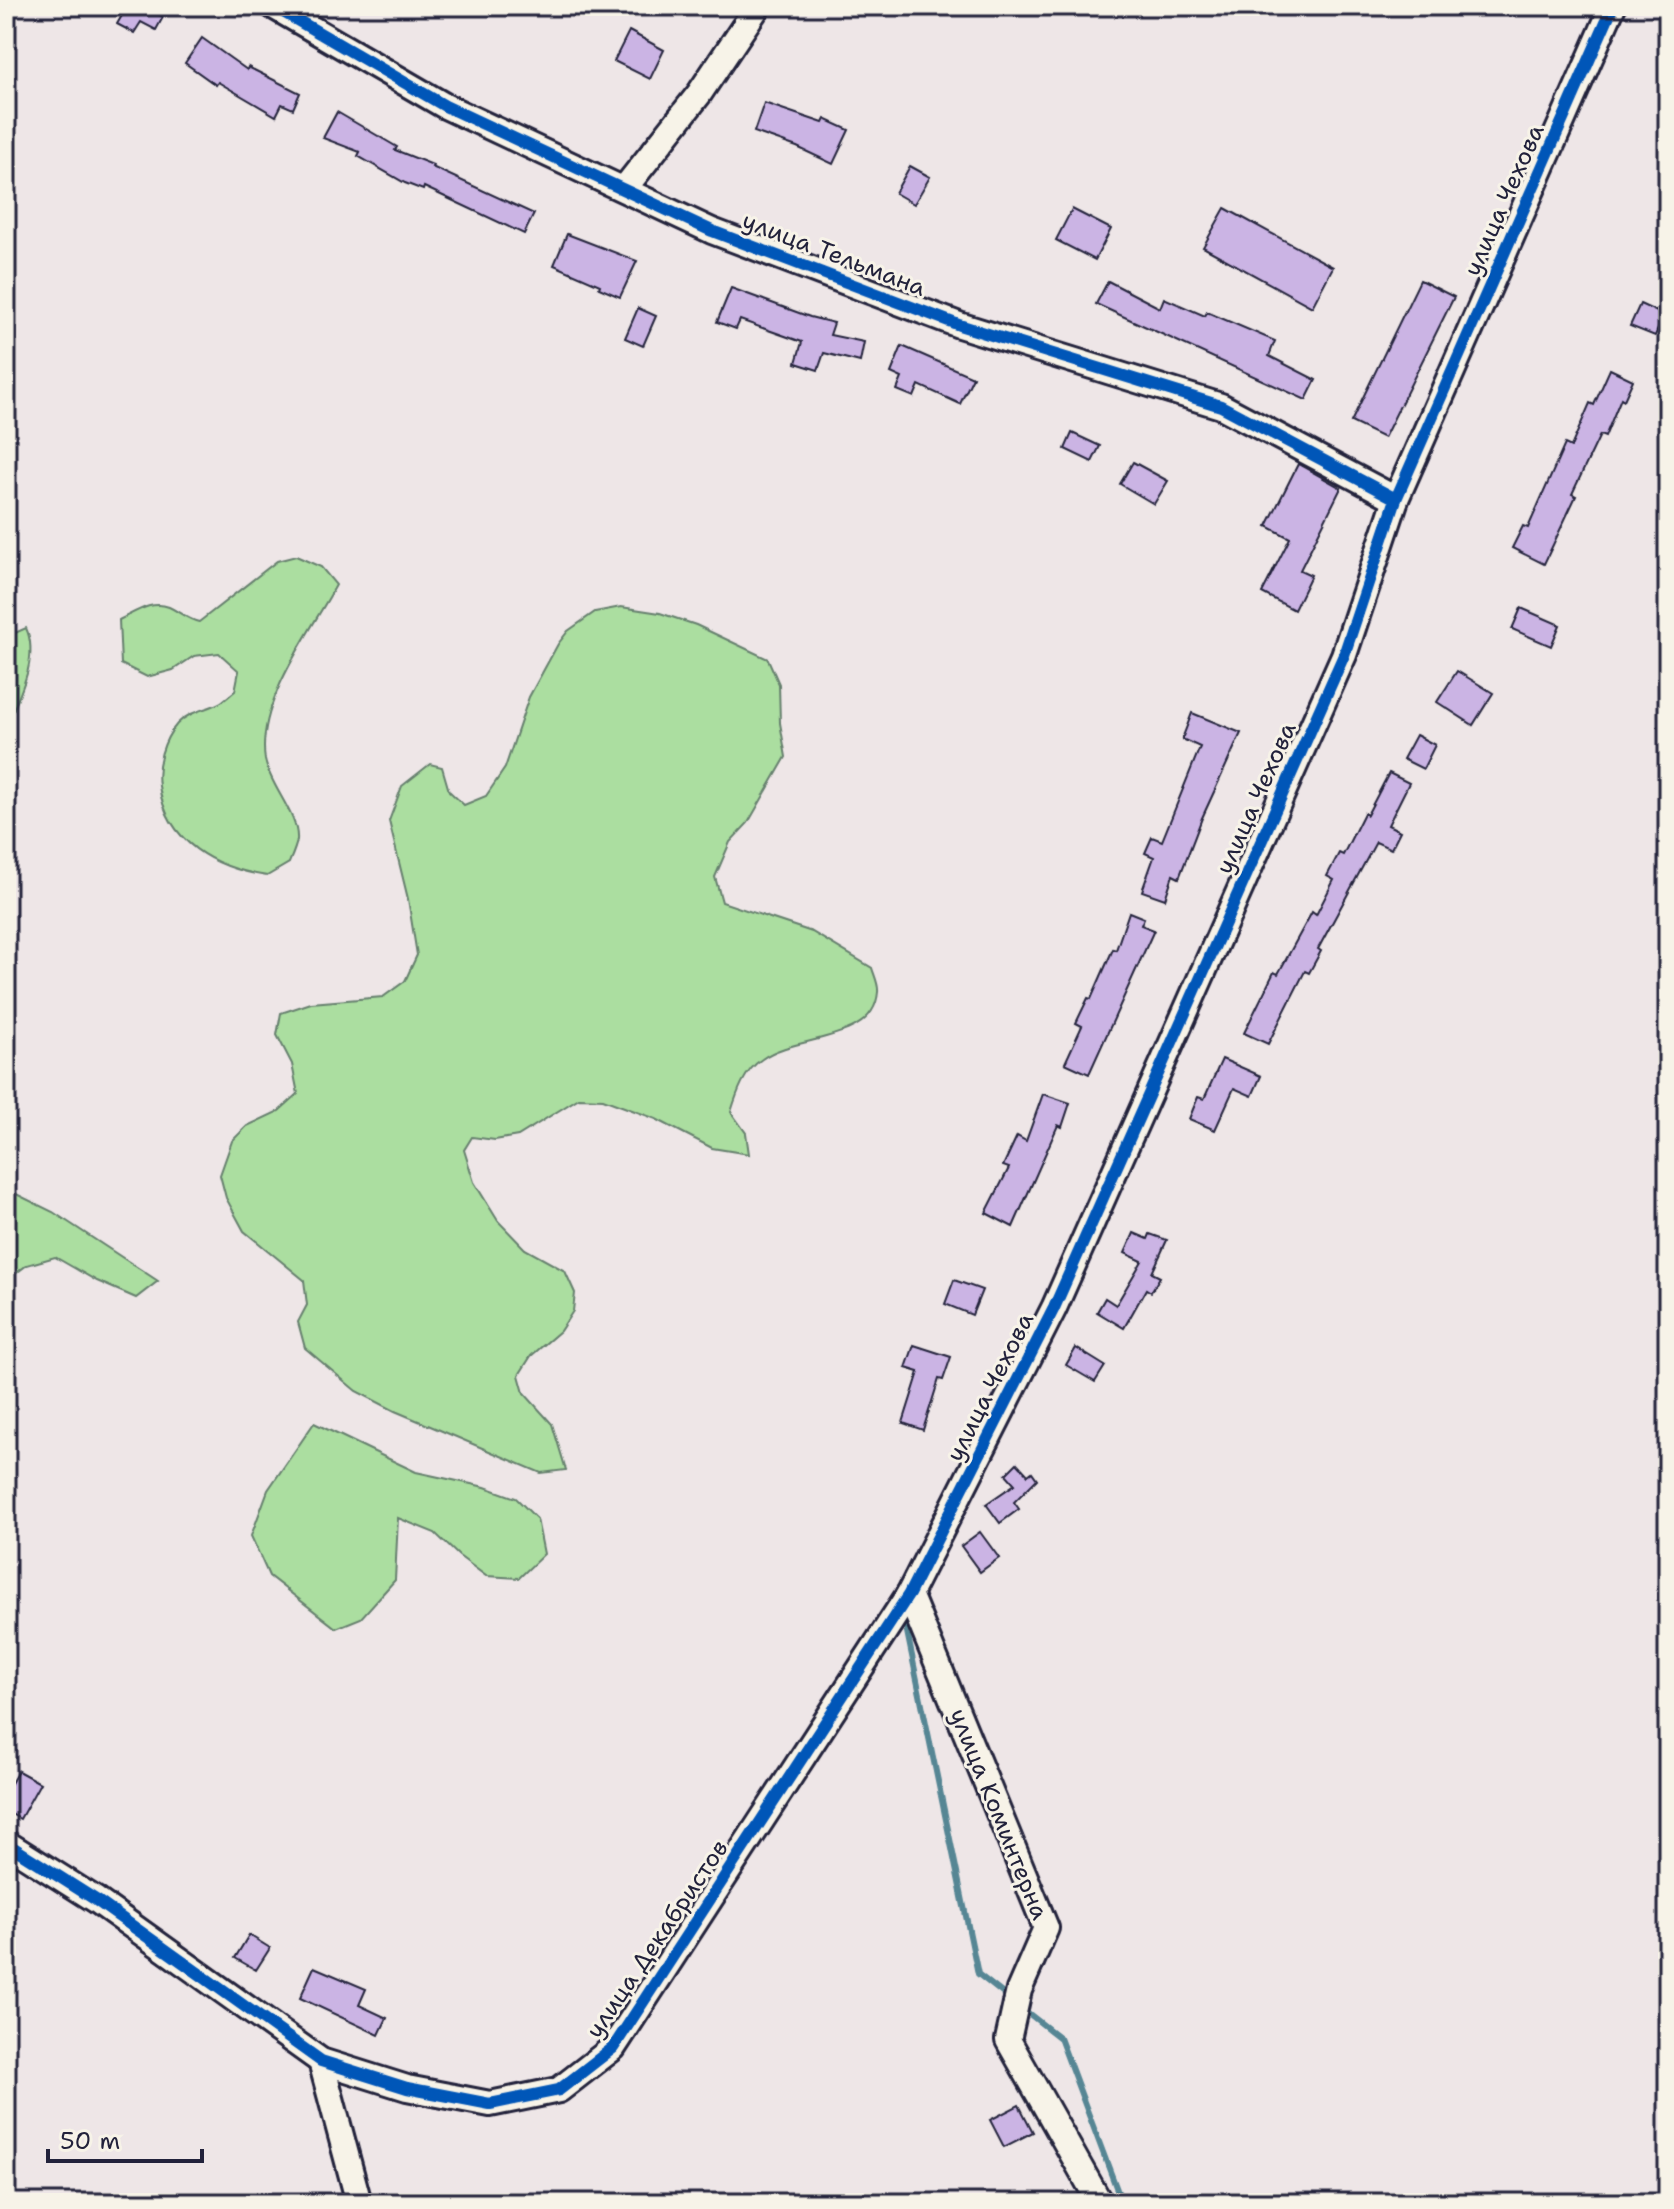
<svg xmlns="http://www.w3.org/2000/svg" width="1674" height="2209" font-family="'Shantell Sans',sans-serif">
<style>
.green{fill:#abdea0;stroke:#66806e;stroke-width:2}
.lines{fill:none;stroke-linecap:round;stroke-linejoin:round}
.stream{stroke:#568694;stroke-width:6}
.building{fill:#cbb4e4;stroke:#22223b;stroke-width:2}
.minor-casing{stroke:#22223b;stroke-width:30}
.minor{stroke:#f7f3e8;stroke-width:24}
.cycleway-casing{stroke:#f7f3e8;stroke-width:17}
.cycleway{stroke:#0057b8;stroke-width:12}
.labels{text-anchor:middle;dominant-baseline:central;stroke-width:6;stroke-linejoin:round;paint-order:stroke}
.street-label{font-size:24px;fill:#22223b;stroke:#f7f3e8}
</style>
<rect width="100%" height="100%" fill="#eee6e7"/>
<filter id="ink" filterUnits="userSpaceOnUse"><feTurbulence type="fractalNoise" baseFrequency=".0125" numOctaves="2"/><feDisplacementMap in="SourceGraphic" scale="16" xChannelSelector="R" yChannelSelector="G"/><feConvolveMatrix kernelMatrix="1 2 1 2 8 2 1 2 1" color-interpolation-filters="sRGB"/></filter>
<g filter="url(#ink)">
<g class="green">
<path d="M 296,556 L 321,567 L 336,585 C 310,633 256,703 265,760 C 270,786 299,816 297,840 C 296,847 292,856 289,863 L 267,876 C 215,868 167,843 159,786 C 156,765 163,740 177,724 C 189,711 207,710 221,702 C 226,699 231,694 235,691 L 239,671 L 219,653 L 194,656 L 173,670 L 147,677 L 121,664 L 119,620 C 136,612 151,600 169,607 C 180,612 185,618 199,622 L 277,561 Z"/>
<path d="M 621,607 L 660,613 L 696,625 L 768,659 L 779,684 L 780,723 L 786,757 L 748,823 L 730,842 L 715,877 L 722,902 L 812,932 L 872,968 C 874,975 879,985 878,992 C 874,1044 796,1034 762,1059 C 744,1071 737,1093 731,1112 L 746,1133 L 749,1154 L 712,1148 L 656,1119 L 603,1099 L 579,1098 L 518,1136 L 495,1140 L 472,1137 L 464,1150 L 474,1182 L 498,1221 L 525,1249 L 565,1271 L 575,1293 L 573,1311 L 560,1331 L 531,1356 L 519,1375 L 524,1393 L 552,1424 L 566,1470 L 541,1473 L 395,1411 L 356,1391 L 305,1348 L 298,1322 L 307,1305 L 304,1280 L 244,1231 L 226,1198 L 220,1175 L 232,1141 L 247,1126 L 279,1111 L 298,1094 L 292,1064 L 277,1035 L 281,1013 L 311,1003 L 383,997 L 405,981 L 417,955 L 408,899 L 389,821 L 402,786 L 430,764 L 442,767 L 449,791 L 464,805 L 486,796 L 505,768 L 529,697 L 558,644 L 568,631 L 595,612 Z"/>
<path d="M 26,628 C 40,658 18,698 6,727 L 6,637 Z"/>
<polygon points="6,1189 53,1212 158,1281 136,1298 97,1281 55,1257 27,1265 6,1281"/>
<polygon points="314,1423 416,1472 485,1487 516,1498 537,1519 544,1554 519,1578 486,1576 459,1556 435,1533 398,1518 395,1580 361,1618 336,1628 269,1576 251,1536 268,1490"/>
</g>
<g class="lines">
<g class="stream">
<polyline points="906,1627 978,1974 1011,2000"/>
<polyline points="1023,2009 1060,2038 1122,2203"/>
</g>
</g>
<g class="building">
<polygon points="114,6 150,6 148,8 163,17 156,30 141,22 134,33 117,24 124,12"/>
<polygon points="629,31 664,50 650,79 614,61"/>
<polygon points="202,38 247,70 248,67 300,93 293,109 282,104 276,116 218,82 216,85 185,63"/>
<polygon points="764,103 823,123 825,119 849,130 833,164 797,147 754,132"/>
<polygon points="337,112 397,147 395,150 433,165 432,167 534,214 524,234 424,187 423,190 405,183 358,156 360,152 323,138"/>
<polygon points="910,166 930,177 914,204 895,193"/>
<polygon points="1225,208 1333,267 1312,307 1203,247"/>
<polygon points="1072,209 1111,229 1095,260 1056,240"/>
<polygon points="567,234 637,261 620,297 599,288 600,285 554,265"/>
<polygon points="1420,280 1454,297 1384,438 1351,422"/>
<polygon points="1108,281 1160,308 1164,298 1205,316 1207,312 1275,341 1269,356 1316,380 1306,400 1096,304"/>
<polygon points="731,288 810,317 834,323 830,335 864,342 860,362 824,353 818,370 796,363 802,342 740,320 736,329 717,322"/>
<polygon points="1640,304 1664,315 1655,336 1630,326"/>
<polygon points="638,308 656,316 643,346 625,338"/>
<polygon points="902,346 973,377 960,404 919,385 914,397 897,390 902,378 891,373"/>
<polygon points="1610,369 1633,380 1624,400 1621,398 1605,437 1600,435 1572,494 1576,496 1544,564 1512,548 1523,526 1528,528 1565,444 1571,447 1590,403 1594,405"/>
<polygon points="1072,433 1100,446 1092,462 1065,449"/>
<polygon points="1133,462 1168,481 1154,504 1120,484"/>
<polygon points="1298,464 1341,488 1300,570 1311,575 1294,610 1262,593 1290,538 1267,526"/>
<polygon points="1521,608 1560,625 1551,646 1512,629"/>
<polygon points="1457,671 1493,693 1473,725 1437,702"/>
<polygon points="1192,713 1241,733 1202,818 1179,878 1173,875 1165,899 1142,891 1154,857 1145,853 1152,837 1162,841 1200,747 1182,739"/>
<polygon points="1416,735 1435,745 1423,769 1403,759"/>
<polygon points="1389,773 1409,783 1388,825 1400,831 1391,849 1376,842 1318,949 1321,951 1309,973 1305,971 1268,1044 1244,1033 1274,972 1278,974 1312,912 1316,915 1334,880 1327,876 1339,853 1343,855 1364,813 1367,815"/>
<polygon points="1129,912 1144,918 1141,925 1154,930 1089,1074 1065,1063 1082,1026 1076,1023 1088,998 1091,999 1113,949 1116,950"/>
<polygon points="1222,1059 1261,1076 1252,1096 1234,1088 1215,1130 1189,1119 1198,1097 1204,1099"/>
<polygon points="1043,1094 1070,1103 1062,1127 1058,1125 1013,1227 986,1213 1009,1168 1003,1166 1017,1136 1026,1141"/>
<polygon points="1134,1233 1148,1239 1150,1234 1167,1240 1152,1273 1160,1277 1151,1292 1146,1289 1124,1328 1097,1312 1105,1298 1116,1305 1142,1261 1125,1253"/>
<polygon points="954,1280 982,1290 972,1315 945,1304"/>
<polygon points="914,1345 951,1357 943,1380 939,1379 923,1430 903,1423 919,1372 906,1368"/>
<polygon points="1076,1348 1105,1366 1095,1382 1066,1365"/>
<polygon points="1017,1463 1028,1475 1032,1472 1037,1479 1014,1502 1019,1509 1000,1523 986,1504 1015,1484 1006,1474"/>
<polygon points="980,1532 999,1558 980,1572 961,1546"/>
<polygon points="18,1771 40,1783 20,1819 6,1811 6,1792"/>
<polygon points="249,1935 270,1948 256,1970 235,1958"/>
<polygon points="314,1967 366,1989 359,2005 387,2018 379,2035 300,1998"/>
<polygon points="1019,2105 1033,2132 1004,2147 990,2120"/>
</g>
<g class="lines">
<defs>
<g id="minor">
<polyline points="273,6 445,106 712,231 959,325 1221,406 1396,499"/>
<polyline points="624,189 699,94 758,6"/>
<polyline points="909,1594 1046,1928 1019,1990 1008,2040 1100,2203"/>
<polyline points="6,1843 96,1900 321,2061 407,2088 490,2104 559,2090 613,2048 909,1594 1054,1308 1344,655 1396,499 1613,6"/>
<polyline points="321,2061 359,2203"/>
</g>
</defs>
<use href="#minor" class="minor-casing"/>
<use href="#minor" class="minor"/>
<defs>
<g id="cycleway">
<polyline points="273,6 445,106 712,231 959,325 1221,406 1396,499"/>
<polyline points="6,1843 96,1900 321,2061 407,2088 490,2104 559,2090 613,2048 909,1594 1054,1308 1344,655 1396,499 1613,6"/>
</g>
</defs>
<use href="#cycleway" class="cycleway-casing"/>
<use href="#cycleway" class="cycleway"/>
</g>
</g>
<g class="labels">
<g class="street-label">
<text transform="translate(1504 200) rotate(-66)">улица Чехова</text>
<text transform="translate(834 254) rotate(21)">улица Тельмана</text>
<text transform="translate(1256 798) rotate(-66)">улица Чехова</text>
<text transform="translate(990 1387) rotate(-63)">улица Чехова</text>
<text transform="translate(999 1814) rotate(68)">улица Коминтерна</text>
<text transform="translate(657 1939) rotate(-56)">улица Декабристов</text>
</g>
</g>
<rect width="1674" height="2209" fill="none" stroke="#f7f3e8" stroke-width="32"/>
<rect x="16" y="16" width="1642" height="2177" fill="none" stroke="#22223b" stroke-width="3" filter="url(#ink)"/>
<path d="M48 2149v12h154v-12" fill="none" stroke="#22223b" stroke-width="4"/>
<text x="60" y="2149" font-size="24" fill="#22223b" stroke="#f7f3e8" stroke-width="6" paint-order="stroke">50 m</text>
</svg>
